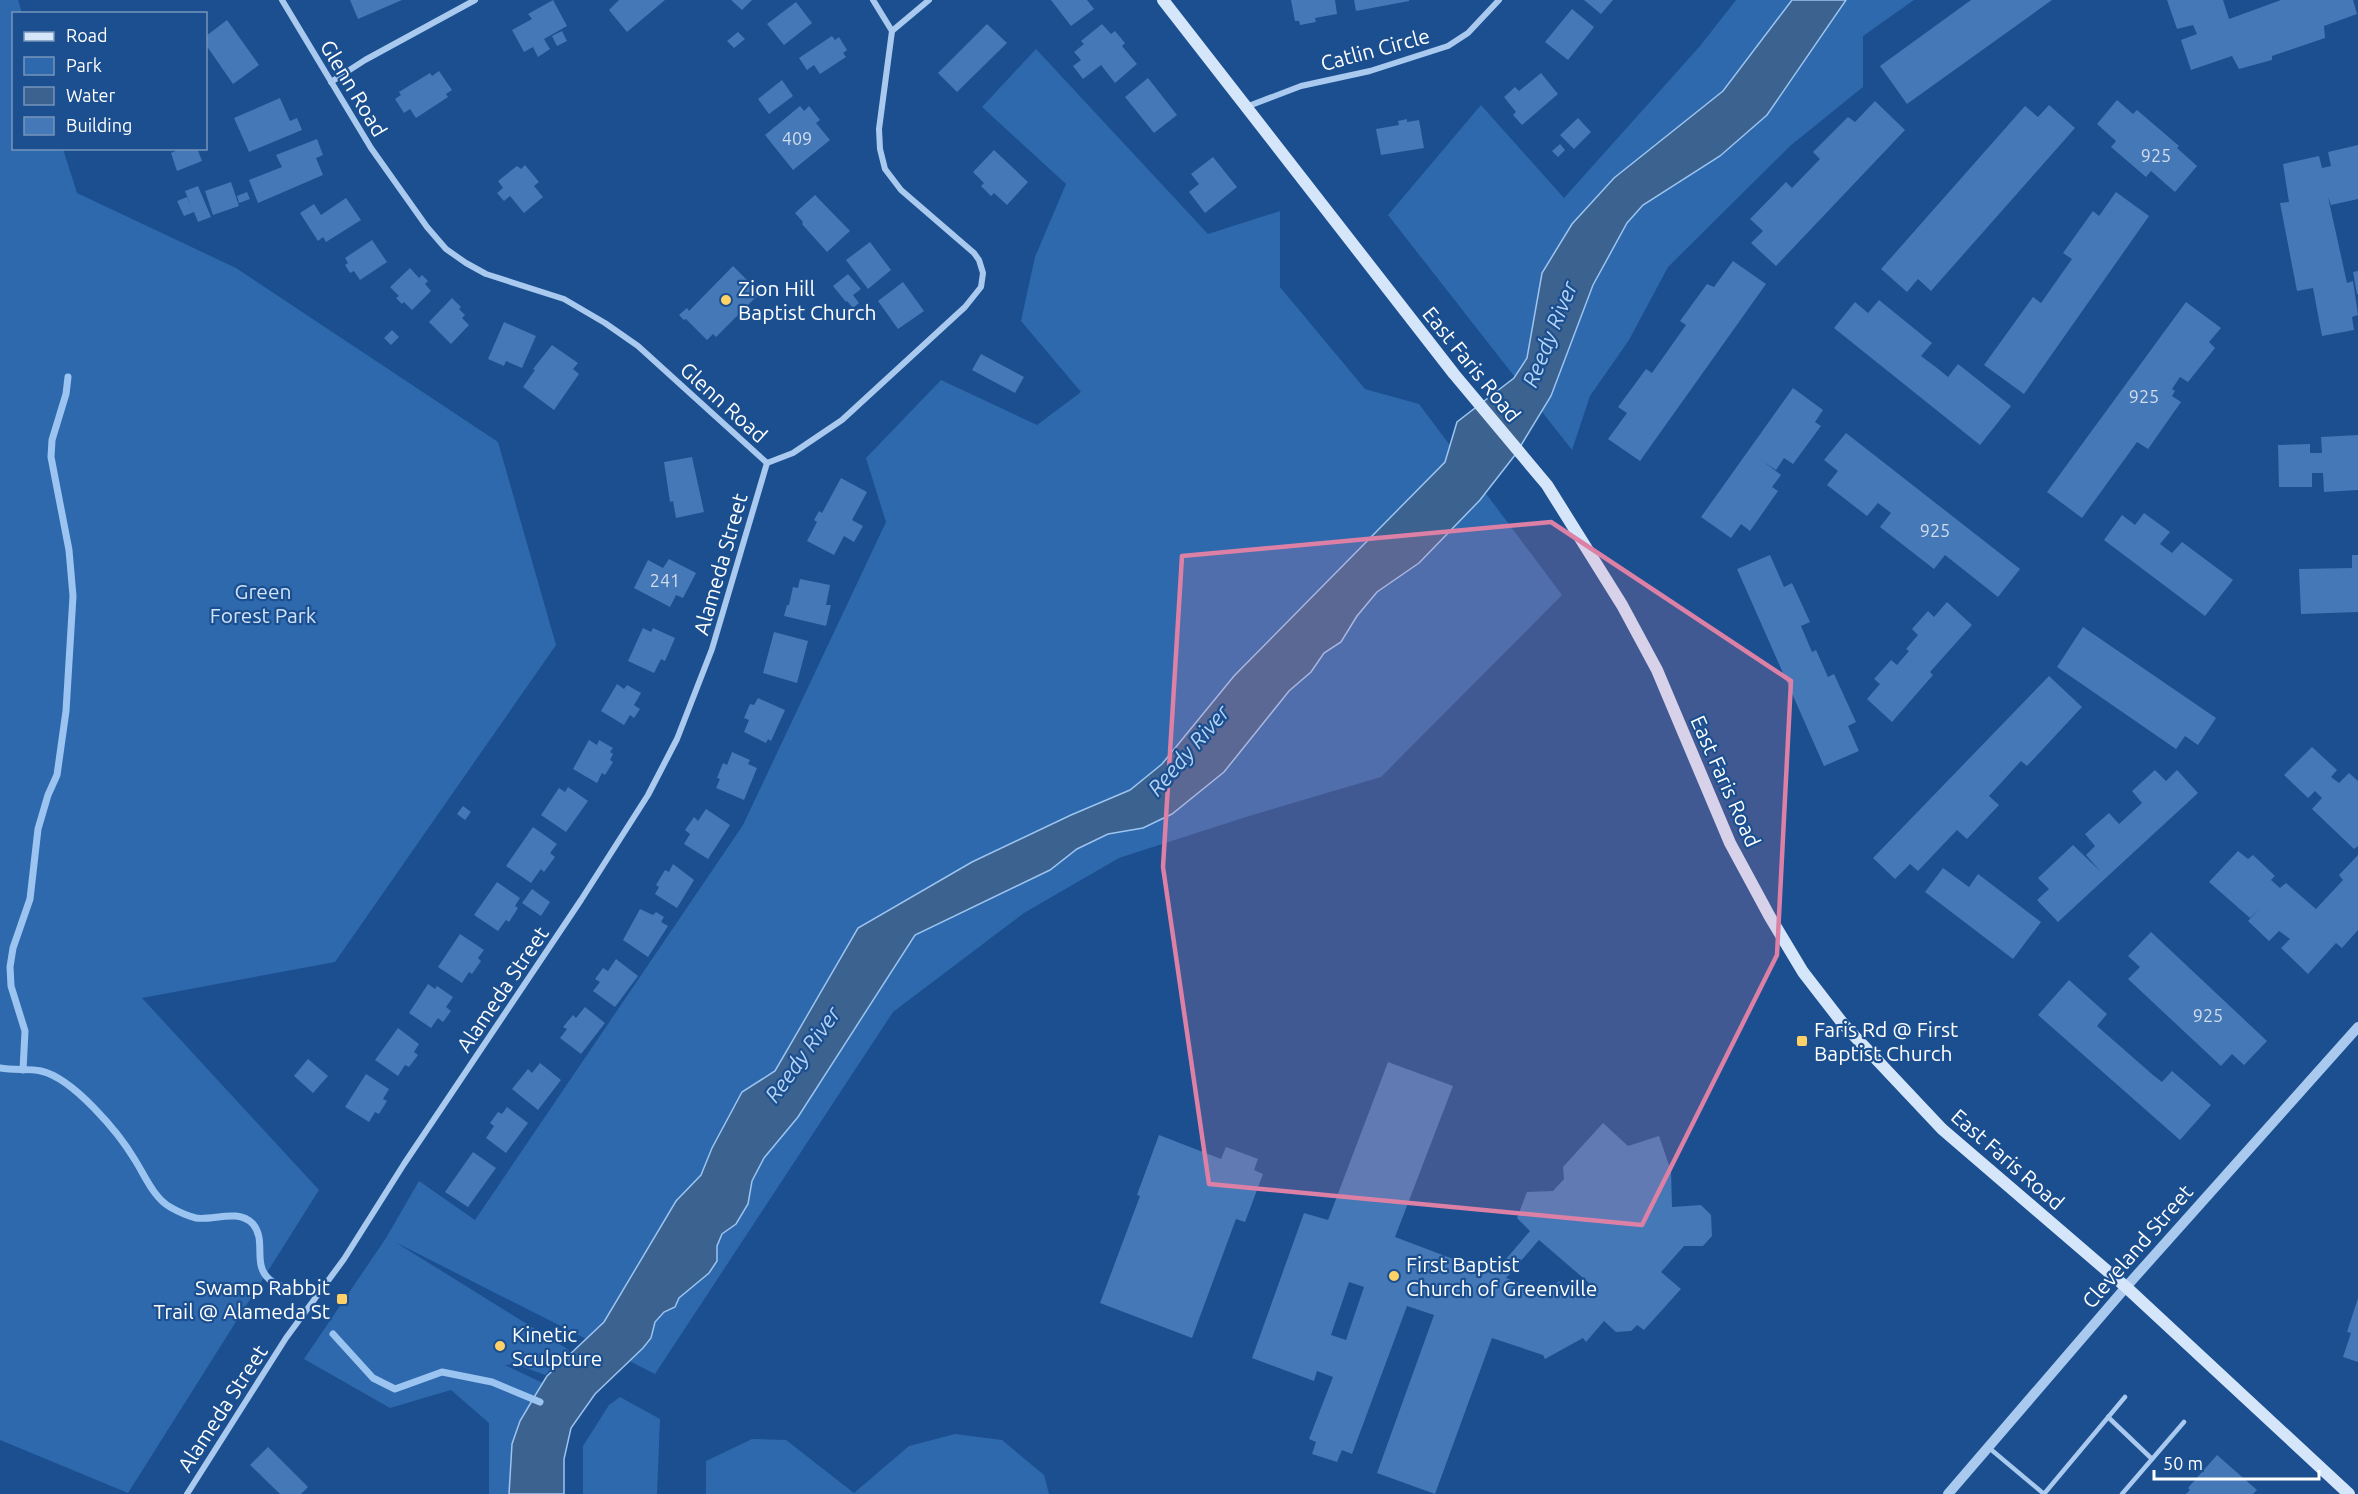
<svg xmlns="http://www.w3.org/2000/svg" width="2358" height="1494" font-family="Ubuntu,sans-serif">
<style>
.green{fill:#2e69ad}
.water{fill:#3c6290;stroke:#9cc4f0;stroke-width:1.5}
.lines{fill:none;stroke-linecap:round;stroke-linejoin:round}
.stream{stroke:#9cc4f0;stroke-width:7}
.building{fill:#4478b7;fill-rule:evenodd}
.service{stroke:#a9c9ee;stroke-width:4.5}
.minor{stroke:#a9c9ee;stroke-width:6}
.tertiary{stroke:#a9c9ee;stroke-width:10}
.secondary{stroke:#d6e6fa;stroke-width:12}
.marked{fill:#dd80a5;fill-opacity:0.2;stroke:#dd80a5;stroke-width:4.5;stroke-linejoin:round}
.poi-dot{fill:#ffd166;stroke:#1b4f8f;stroke-width:2}
.labels{text-anchor:middle;dominant-baseline:central;stroke-width:4.5;stroke-linejoin:round;paint-order:stroke}
.number-label{font-size:18px;fill:#d0dded}
.street-label{font-size:21px;fill:#fff;stroke:#1b4f8f}
.poi-label{font-size:21px;fill:#fff;stroke:#1b4f8f;text-anchor:start}
.park-label{font-size:21px;fill:#cfe3fa;stroke:#1b4f8f}
.water-label{font-size:22px;font-style:italic;fill:#b5d3f5;stroke:#1b4f8f}
</style>
<rect width="100%" height="100%" fill="#1b4f8f"/>
<g class="green">
<polygon points="0,0 18,0 22,13 14,14 14,148 63,149 77,193 236,268 498,442 556,645 335,962 142,998 319,1190 128,1493 0,1440"/>
<polygon points="1736,0 1914,0 1863,36 1863,87 1790,146 1668,267 1629,340 1590,396 1572,450 1388,215 1481,105 1564,198 1700,46"/>
<polygon points="1036,49 1208,234 1280,211 1280,287 1365,389 1419,404 1562,595 1381,777 1249,816 1119,858 1024,913 893,1012 655,1374 395,1242 569,1350 545,1375 515,1364 505,1365 543,1383 520,1421 509,1480 509,1494 489,1494 489,1423 451,1390 390,1408 304,1359 386,1238 419,1181 475,1220 743,825 886,522 866,458 941,380 1037,425 1081,392 1021,321 1035,257 1066,184 982,107"/>
<polygon points="620,1397 660,1419 657,1494 583,1494 583,1446 609,1405"/>
<polygon points="955,1434 1002,1440 1044,1475 1049,1494 706,1494 706,1461 752,1439 786,1440 854,1493 909,1446"/>
</g>
<polygon class="water" points="1792,0 1846,0 1767,115 1720,156 1643,205 1627,223 1593,285 1551,396 1515,455 1480,500 1419,563 1377,592 1357,616 1341,642 1324,653 1311,672 1289,691 1224,772 1172,814 1143,828 1108,834 1077,849 1050,870 915,935 798,1117 764,1158 752,1181 748,1204 736,1224 722,1234 717,1246 717,1261 709,1273 679,1298 675,1307 664,1312 655,1322 651,1338 643,1348 595,1394 571,1428 564,1459 564,1494 509,1494 512,1444 520,1421 536,1394 547,1376 604,1322 676,1201 701,1175 712,1148 742,1092 775,1071 858,928 972,862 1071,815 1130,790 1162,764 1234,676 1445,462 1457,422 1514,378 1527,358 1542,273 1572,224 1614,178 1723,91"/>
<g class="lines">
<g class="stream">
<path d="M 0,1068 C 13,1071 28,1068 41,1071 C 73,1078 119,1133 135,1160 C 145,1176 154,1198 170,1207 C 177,1211 188,1216 196,1218 C 213,1221 238,1208 253,1224 C 267,1241 252,1264 269,1279 C 273,1283 283,1286 288,1290"/>
<polyline points="23,1070 25,1031 11,986 10,967 13,948 30,899 38,829 48,795 57,775 66,711 73,596 69,550 51,457 52,440 66,394 68,377"/>
<polyline points="333,1334 373,1378 395,1389 442,1372 492,1382 540,1402"/>
</g>
</g>
<g class="building">
<polygon points="350,0 402,0 358,19"/>
<polygon points="553,0 567,26 544,39 550,49 538,57 533,47 524,52 512,30 532,19 528,14"/>
<polygon points="619,0 665,0 627,32 609,10"/>
<polygon points="731,0 752,0 742,10"/>
<polygon points="1051,0 1087,0 1094,9 1071,26"/>
<polygon points="1291,0 1335,0 1337,14 1315,18 1316,22 1300,25 1299,21 1295,21"/>
<polygon points="1354,0 1409,0 1409,1 1356,11"/>
<polygon points="1584,0 1613,0 1601,14"/>
<polygon points="1971,0 2052,0 1907,104 1880,66"/>
<polygon points="2167,0 2223,0 2229,19 2281,0 2353,0 2357,14 2324,26 2325,38 2272,56 2272,60 2239,69 2232,56 2191,70 2181,40 2197,34 2193,25 2177,29"/>
<polygon points="796,2 812,23 784,45 767,24"/>
<polygon points="1572,9 1594,27 1568,60 1545,42"/>
<polygon points="227,20 259,65 233,84 206,45 206,36"/>
<polygon points="987,24 1007,43 957,92 938,73"/>
<polygon points="1102,24 1111,34 1115,31 1125,43 1122,46 1137,64 1115,83 1101,65 1083,79 1073,66 1081,60 1074,52 1084,44 1081,41"/>
<polygon points="562,31 567,41 557,46 552,36"/>
<polygon points="738,32 745,39 734,48 727,41"/>
<polygon points="832,36 835,40 839,37 847,50 843,53 846,57 820,74 814,65 807,70 799,58"/>
<polygon points="439,71 452,90 446,94 448,97 416,118 410,109 404,113 395,99 401,95 399,92 430,73 432,76"/>
<polygon points="1541,73 1558,94 1522,125 1513,115 1516,112 1504,97 1515,87 1519,91"/>
<polygon points="1148,78 1177,115 1154,133 1125,97"/>
<polygon points="782,80 793,96 769,114 758,99"/>
<polygon points="280,98 290,121 297,118 302,130 249,152 234,118"/>
<polygon points="2117,100 2133,114 2137,110 2179,146 2177,148 2197,166 2175,192 2151,171 2146,177 2111,147 2116,141 2097,124"/>
<polygon points="1875,101 1905,130 1776,266 1751,243 1763,231 1750,219 1786,182 1792,188 1820,159 1813,152 1848,117 1855,122"/>
<polygon points="2049,105 2075,128 1931,291 1918,279 1907,292 1881,269 2025,106 2038,117"/>
<polygon points="800,106 804,111 809,106 820,120 816,123 830,140 793,170 765,135"/>
<polygon points="1578,118 1591,132 1574,149 1560,135"/>
<polygon points="1407,119 1407,122 1419,120 1424,148 1381,155 1376,129 1399,125 1398,121"/>
<polygon points="317,139 323,155 316,158 323,175 258,203 249,180 282,167 276,155"/>
<polygon points="1560,144 1565,150 1558,157 1552,151"/>
<polygon points="2358,145 2358,199 2331,205 2328,197 2347,283 2353,281 2358,315 2352,317 2354,330 2322,336 2313,288 2297,291 2280,203 2289,202 2283,164 2319,156 2322,168 2331,166 2328,152"/>
<polygon points="182,148 197,148 202,161 177,171 171,153"/>
<polygon points="994,150 1028,182 1007,205 994,193 991,196 981,186 984,183 973,172"/>
<polygon points="1213,157 1237,187 1205,213 1189,192 1199,184 1191,174"/>
<polygon points="525,165 539,182 534,186 543,197 524,213 510,196 504,201 497,193 503,188 498,181 517,166 521,169"/>
<polygon points="231,182 239,206 213,215 205,191"/>
<polygon points="198,186 211,217 198,222 194,212 184,216 177,201 187,197 191,206 185,191"/>
<polygon points="247,192 250,199 239,203 237,196"/>
<polygon points="2116,192 2149,216 2024,394 1984,365 2033,297 2041,303 2072,259 2063,253 2093,211 2099,216"/>
<polygon points="815,195 850,231 827,252 802,224 803,222 795,213"/>
<polygon points="346,198 361,220 326,242 323,237 318,241 300,213 314,204 321,215"/>
<polygon points="372,240 387,262 360,280 354,271 350,273 345,265 348,263 345,258"/>
<polygon points="870,242 891,270 868,289 846,260"/>
<polygon points="1733,261 1766,284 1640,461 1608,439 1627,413 1618,407 1646,369 1652,373 1686,325 1680,321 1707,284 1714,287"/>
<polygon points="733,266 760,293 716,337 713,334 707,340 686,319 684,320 679,315 687,308 689,311"/>
<polygon points="410,268 419,278 422,275 428,281 425,284 431,291 412,310 404,302 402,304 396,298 399,296 390,287"/>
<polygon points="2358,271 2358,294 2357,294 2353,272"/>
<polygon points="848,274 861,289 853,295 859,303 853,308 847,301 846,302 833,286"/>
<polygon points="903,282 924,311 898,329 878,301"/>
<polygon points="452,298 461,307 459,309 465,315 462,318 469,325 451,344 429,322"/>
<polygon points="1879,300 1932,343 1921,356 1937,368 1948,377 1958,364 2011,406 1980,445 1834,328 1855,302 1868,313"/>
<polygon points="2186,302 2221,328 2209,342 2215,348 2188,382 2180,377 2172,389 2175,391 2172,396 2181,402 2148,449 2137,442 2082,518 2047,492"/>
<polygon points="504,322 536,336 522,368 506,361 504,366 488,359"/>
<polygon points="392,330 399,337 391,345 384,338"/>
<polygon points="552,345 578,363 573,369 579,374 554,410 523,387 535,370 533,369"/>
<polygon points="981,354 1024,377 1015,393 972,370"/>
<polygon points="1793,388 1823,410 1815,422 1821,426 1793,464 1784,458 1776,470 1764,462 1781,475 1772,487 1778,491 1750,531 1741,524 1731,538 1701,517"/>
<polygon points="1846,433 2020,569 1998,597 1945,555 1934,569 1880,527 1891,513 1878,503 1867,516 1827,485 1838,471 1824,460"/>
<polygon points="2358,435 2358,490 2324,492 2323,473 2312,473 2312,487 2279,487 2278,445 2310,444 2310,453 2322,453 2321,437"/>
<polygon points="692,457 704,512 676,518 673,501 670,502 664,462"/>
<polygon points="841,478 867,492 852,520 863,526 854,542 844,536 834,555 807,541 817,522 814,520 819,511 822,513"/>
<polygon points="2144,513 2170,532 2160,544 2172,553 2182,542 2233,580 2205,616 2104,540 2122,515 2135,525"/>
<polygon points="1770,555 1784,587 1792,583 1810,622 1801,626 1812,652 1816,650 1828,677 1834,674 1856,722 1848,726 1859,751 1824,766 1737,569"/>
<polygon points="2352,555 2358,555 2358,612 2301,614 2299,569 2352,568"/>
<polygon points="669,559 696,573 683,598 676,595 670,607 634,588 648,560 663,568"/>
<polygon points="800,579 830,585 826,605 831,605 826,626 784,616 787,605 789,605 793,587 798,588"/>
<polygon points="1947,602 1972,625 1930,672 1933,675 1892,722 1867,699 1880,684 1874,679 1891,660 1897,665 1909,651 1906,649 1918,635 1912,629 1928,611 1934,617"/>
<polygon points="2083,627 2216,718 2198,745 2185,736 2176,749 2057,667"/>
<polygon points="643,628 651,632 653,628 675,638 665,661 661,659 654,673 628,661"/>
<polygon points="774,632 808,641 797,683 763,673"/>
<polygon points="2049,676 2082,707 2027,766 2021,761 1989,796 1999,805 1967,839 1957,830 1918,871 1910,864 1895,879 1873,858"/>
<polygon points="617,684 624,689 627,685 641,693 634,705 640,709 634,718 630,715 624,725 601,711"/>
<polygon points="758,698 785,710 771,741 768,739 766,743 744,732 749,720 744,718 750,704 754,705"/>
<polygon points="589,740 597,745 599,740 613,748 610,752 613,754 610,760 613,762 605,775 602,773 597,783 573,769"/>
<polygon points="2312,747 2337,770 2331,777 2339,783 2349,773 2358,781 2358,846 2354,849 2312,809 2322,798 2315,791 2308,798 2284,775"/>
<polygon points="732,752 750,760 748,764 757,768 744,800 716,788 720,779 717,778 723,763 727,765"/>
<polygon points="2155,770 2166,781 2177,770 2198,793 2058,922 2037,900 2049,889 2038,878 2073,845 2100,871 2086,855 2095,846 2085,834 2109,813 2119,824 2142,803 2132,791"/>
<polygon points="568,787 588,801 566,832 541,815 559,788 565,792"/>
<polygon points="463,806 471,812 465,820 457,814"/>
<polygon points="706,809 730,825 708,859 684,844 690,834 685,830 694,817 698,821"/>
<polygon points="533,827 557,844 550,853 555,857 544,872 541,869 531,883 506,866"/>
<polygon points="2238,851 2248,859 2253,855 2275,876 2271,880 2280,888 2286,883 2316,909 2343,880 2339,875 2358,855 2358,930 2342,948 2336,943 2308,974 2281,948 2290,939 2279,931 2269,941 2248,921 2260,908 2250,918 2209,882"/>
<polygon points="673,864 694,880 677,908 655,894 659,887 656,885 665,870 669,872"/>
<polygon points="1943,868 1969,887 1978,874 2041,922 2013,959 1925,892"/>
<polygon points="497,882 520,898 515,906 518,908 509,922 506,920 498,931 474,915"/>
<polygon points="532,889 550,902 541,916 522,903"/>
<polygon points="640,909 653,915 656,912 664,917 661,922 668,926 648,957 623,940"/>
<polygon points="2151,932 2267,1041 2244,1065 2232,1054 2221,1066 2128,979 2140,967 2128,956"/>
<polygon points="460,934 484,950 478,958 481,961 472,974 469,972 462,983 438,967"/>
<polygon points="616,959 638,976 615,1007 593,991 600,982 595,979 603,968 608,971"/>
<polygon points="2069,980 2107,1014 2097,1026 2153,1075 2162,1082 2172,1071 2211,1105 2180,1140 2038,1015"/>
<polygon points="428,984 435,989 437,986 453,997 446,1007 451,1011 443,1022 438,1018 431,1028 409,1013"/>
<polygon points="585,1007 605,1023 581,1054 560,1038 567,1029 563,1027 573,1015 576,1018"/>
<polygon points="398,1028 419,1044 414,1052 418,1055 409,1067 405,1065 398,1076 375,1060"/>
<polygon points="308,1059 328,1076 313,1093 294,1076"/>
<path d="M 1388,1062 L 1453,1086 L 1395,1237 L 1493,1274 L 1530,1231 L 1517,1218 L 1527,1192 L 1553,1191 L 1564,1179 L 1563,1167 L 1603,1123 L 1628,1146 L 1659,1136 L 1671,1171 L 1672,1207 L 1701,1205 L 1711,1215 L 1712,1236 L 1703,1246 L 1684,1246 L 1661,1272 L 1681,1289 L 1644,1330 L 1637,1325 L 1631,1331 L 1616,1332 L 1604,1321 L 1586,1342 L 1583,1338 L 1545,1359 L 1543,1355 L 1492,1338 L 1435,1494 L 1377,1473 L 1434,1315 L 1407,1306 L 1352,1454 L 1342,1450 L 1337,1462 L 1312,1454 L 1316,1442 L 1309,1439 L 1333,1377 L 1317,1371 L 1314,1381 L 1252,1358 L 1304,1213 L 1328,1220 ZM 1539,1240 L 1589,1283 L 1576,1297 L 1559,1281 L 1547,1294 L 1506,1278 ZM 1349,1282 L 1364,1287 L 1346,1340 L 1331,1335 Z"/>
<polygon points="540,1063 561,1080 538,1110 512,1089 528,1069 532,1073"/>
<polygon points="366,1074 389,1089 383,1099 387,1101 379,1114 375,1112 369,1122 345,1107"/>
<polygon points="507,1107 528,1123 506,1153 486,1138 494,1126 490,1123 498,1112 502,1114"/>
<polygon points="1159,1135 1221,1159 1226,1147 1258,1159 1254,1170 1263,1174 1245,1222 1236,1219 1192,1338 1100,1303 1140,1196 1137,1195"/>
<polygon points="473,1152 496,1168 468,1207 445,1192"/>
<polygon points="2358,1298 2358,1362 2343,1357 2351,1333 2347,1332"/>
<polygon points="268,1447 308,1487 301,1494 280,1494 250,1465"/>
<polygon points="2217,1455 2257,1490 2253,1494 2186,1494 2190,1490 2188,1488"/>
</g>
<g class="lines">
<g class="service">
<polyline points="2108,1417 2152,1459"/>
<polyline points="1988,1447 2044,1494"/>
<polyline points="2044,1494 2125,1397"/>
<polyline points="2122,1494 2184,1422"/>
</g>
<g class="minor">
<polyline points="282,0 371,148 427,227 446,249 466,263 486,274 564,299 605,323 638,346 767,463"/>
<polyline points="892,31 929,0"/>
<polyline points="331,82 365,60 475,0"/>
<polyline points="1246,107 1301,86 1370,71 1448,46 1468,33 1499,0"/>
<polyline points="767,463 793,453 842,420 965,307 981,287 983,273 979,260 974,253 901,190 885,169 880,149 879,129 892,31 873,0"/>
<polyline points="187,1494 286,1338 344,1259 404,1164 581,900 648,795 677,739 712,649 767,463"/>
</g>
<polyline class="tertiary" points="1948,1494 2126,1287 2358,1027"/>
<polyline class="secondary" points="1163,0 1454,374 1547,485 1622,605 1657,670 1730,843 1770,917 1803,972 1844,1025 1942,1129 2126,1287 2349,1494"/>
</g>
<path class="marked" d="M 1551,522 L 1791,681 L 1777,955 L 1642,1225 L 1209,1184 L 1163,867 L 1182,556 Z"/>
<g class="poi-dot">
<circle cx="726" cy="300" r="6"/>
<rect x="1796" y="1035" width="12" height="12" rx="3"/>
<circle cx="1394" cy="1276" r="6"/>
<rect x="336" y="1293" width="12" height="12" rx="3"/>
<circle cx="500" cy="1346" r="6"/>
</g>
<g class="labels">
<g class="number-label">
<text x="797" y="138">409</text>
<text x="2156" y="155">925</text>
<text x="2144" y="396">925</text>
<text x="1935" y="530">925</text>
<text x="665" y="580">241</text>
<text x="2208" y="1015">925</text>
</g>
<g class="street-label">
<text transform="translate(1375 49) rotate(-15)">Catlin Circle</text>
<text transform="translate(354 88) rotate(59)">Glenn Road</text>
<text transform="translate(1472 364) rotate(51)">East Faris Road</text>
<text transform="translate(724 402) rotate(42)">Glenn Road</text>
<text transform="translate(720 564) rotate(-74)">Alameda Street</text>
<text transform="translate(1726 781) rotate(66)">East Faris Road</text>
<text transform="translate(502 989) rotate(-56)">Alameda Street</text>
<text transform="translate(2008 1159) rotate(41)">East Faris Road</text>
<text transform="translate(2137 1246) rotate(-49)">Cleveland Street</text>
<text transform="translate(222 1408) rotate(-57)">Alameda Street</text>
</g>
<g class="poi-label">
<text x="738" y="288">Zion Hill<tspan x="738" dy="24">Baptist Church</tspan></text>
<text x="1814" y="1029">Faris Rd @ First<tspan x="1814" dy="24">Baptist Church</tspan></text>
<text x="1406" y="1264">First Baptist<tspan x="1406" dy="24">Church of Greenville</tspan></text>
<text x="330" y="1287" text-anchor="end">Swamp Rabbit<tspan x="330" dy="24">Trail @ Alameda St</tspan></text>
<text x="512" y="1334">Kinetic<tspan x="512" dy="24">Sculpture</tspan></text>
</g>
<g class="park-label">
<text x="263" y="591">Green<tspan x="263" dy="24">Forest Park</tspan></text>
</g>
<g class="water-label">
<text transform="translate(1549 334) rotate(-68)">Reedy River</text>
<text transform="translate(1188 750) rotate(-49)">Reedy River</text>
<text transform="translate(802 1054) rotate(-54)">Reedy River</text>
</g>
</g>
<rect x="12" y="12" width="195" height="138" fill="#1b4f8f" stroke="#7695bc" stroke-width="1.5"/>
<rect x="24" y="32" width="30" height="9" fill="#d6e6fa" stroke="#7695bc" stroke-width="1.5"/>
<text x="66" y="42" font-size="18" fill="#ffffff">Road</text>
<rect x="24" y="57" width="30" height="18" fill="#2e69ad" stroke="#7695bc" stroke-width="1.5"/>
<text x="66" y="72" font-size="18" fill="#ffffff">Park</text>
<rect x="24" y="87" width="30" height="18" fill="#3c6290" stroke="#7695bc" stroke-width="1.5"/>
<text x="66" y="102" font-size="18" fill="#ffffff">Water</text>
<rect x="24" y="117" width="30" height="18" fill="#4478b7" stroke="#7695bc" stroke-width="1.5"/>
<text x="66" y="132" font-size="18" fill="#ffffff">Building</text>
<path d="M2154 1470v9h165v-9" fill="none" stroke="#ffffff" stroke-width="3"/>
<text x="2163" y="1470" font-size="18" fill="#ffffff" stroke="#1b4f8f" stroke-width="4.5" paint-order="stroke">50 m</text>
</svg>
